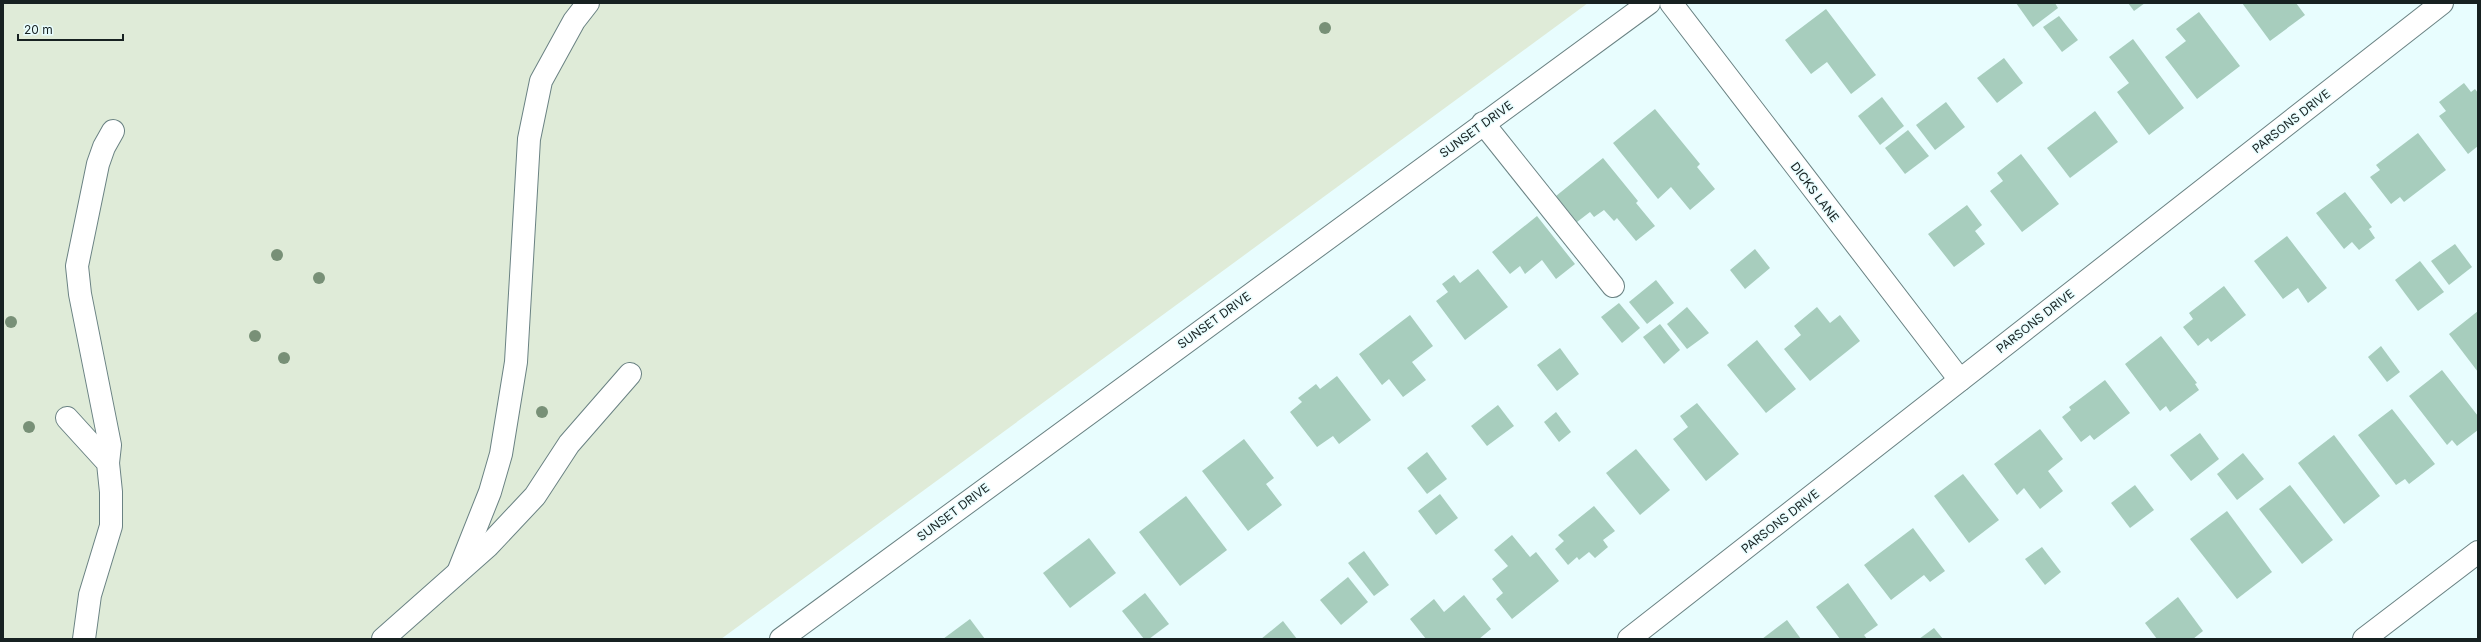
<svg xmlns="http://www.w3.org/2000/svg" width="2481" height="642" font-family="Inter,sans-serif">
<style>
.green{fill:#dfebd8}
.building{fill:#a7cdbd}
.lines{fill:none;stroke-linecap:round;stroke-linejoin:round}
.minor-casing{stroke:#6a8283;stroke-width:24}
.minor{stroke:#fff;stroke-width:22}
.tree{fill:#789077}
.labels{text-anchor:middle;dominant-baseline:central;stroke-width:3;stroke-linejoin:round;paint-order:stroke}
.street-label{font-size:12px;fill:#172121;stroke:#e8fdfe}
</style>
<rect width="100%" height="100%" fill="#e8fdfe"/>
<polygon class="green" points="3,3 1588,3 721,639 3,639"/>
<g class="building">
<polygon points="2016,3 2055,3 2058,8 2033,27"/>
<polygon points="2128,3 2145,3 2134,11"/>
<polygon points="2242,3 2296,3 2305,15 2270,41"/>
<polygon points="1826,9 1876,75 1851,94 1827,62 1811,74 1785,40"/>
<polygon points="2199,12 2240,66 2197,99 2165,57 2186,41 2176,29"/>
<polygon points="2059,16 2078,40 2062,52 2043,27"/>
<polygon points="2133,39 2184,108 2149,135 2117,92 2129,83 2109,57"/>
<polygon points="2004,58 2023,83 1997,103 1977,78"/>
<polygon points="2464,83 2471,92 2475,89 2478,93 2478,146 2468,154 2439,116 2446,111 2439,102"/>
<polygon points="1882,97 1904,126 1880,145 1858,116"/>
<polygon points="1946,102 1965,127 1935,150 1916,125"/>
<polygon points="1655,109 1700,164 1697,167 1715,189 1690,210 1671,187 1658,199 1613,143"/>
<polygon points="2095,111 2118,142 2070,178 2047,148"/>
<polygon points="1908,130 1929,156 1905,174 1885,148"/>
<polygon points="2418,133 2446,170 2404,202 2400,197 2391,204 2370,177 2380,170 2376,165"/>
<polygon points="2021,154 2059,204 2022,232 1990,191 2003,181 1997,173"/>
<polygon points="1603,158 1638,201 1636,203 1655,226 1636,241 1617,218 1614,221 1604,210 1594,217 1590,212 1577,222 1556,196"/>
<polygon points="2345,192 2372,227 2369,229 2375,238 2359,250 2352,242 2344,249 2316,213"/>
<polygon points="1967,205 1982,225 1975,231 1985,244 1954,267 1928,234"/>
<polygon points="1537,216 1575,264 1556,279 1542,260 1525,274 1520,266 1510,274 1492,252"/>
<polygon points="2287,236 2327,288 2308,303 2298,288 2283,299 2254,261"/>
<polygon points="2455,244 2472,267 2449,285 2431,261"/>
<polygon points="1755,249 1770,268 1745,289 1730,270"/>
<polygon points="2420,261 2444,292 2418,311 2395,280"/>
<polygon points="1478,269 1508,307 1465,340 1436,301 1448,292 1442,284 1454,275 1460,283"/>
<polygon points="1656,280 1674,303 1647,324 1629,302"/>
<polygon points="2224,286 2246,315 2211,342 2208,338 2198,346 2183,327 2193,319 2189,313"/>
<polygon points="1619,303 1640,328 1622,343 1601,317"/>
<polygon points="1687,307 1709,333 1687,349 1667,324"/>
<polygon points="1817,307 1830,323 1840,315 1860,341 1810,381 1784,349 1801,335 1794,326"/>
<polygon points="2478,311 2478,372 2449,334"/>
<polygon points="1410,315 1433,346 1412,362 1426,380 1403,397 1389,379 1382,385 1359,354"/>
<polygon points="1660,324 1680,350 1664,364 1643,337"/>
<polygon points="2161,336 2197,383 2195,384 2199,390 2170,412 2166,406 2160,411 2125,364"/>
<polygon points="1757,340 1796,389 1766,413 1727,365"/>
<polygon points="2381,346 2400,372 2387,382 2368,357"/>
<polygon points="1560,348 1579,374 1557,391 1537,365"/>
<polygon points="2442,370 2478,416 2478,430 2457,446 2452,440 2447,445 2409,396"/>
<polygon points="1337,376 1371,420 1339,444 1333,436 1317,447 1290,412 1302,402 1298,398 1316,384 1320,389"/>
<polygon points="2105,380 2130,413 2094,440 2090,435 2081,442 2062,417 2071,410 2069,407"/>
<polygon points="1697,403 1739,454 1706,481 1673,439 1688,427 1680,416"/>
<polygon points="1498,405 1514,426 1487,446 1471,426"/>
<polygon points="2392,409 2435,464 2409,484 2405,479 2396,485 2358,435"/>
<polygon points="1556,412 1571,432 1559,442 1544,422"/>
<polygon points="2040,429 2063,459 2048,471 2063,491 2040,509 2024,488 2017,495 1994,464"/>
<polygon points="2200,433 2219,459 2191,481 2170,455"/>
<polygon points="2334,435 2380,496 2344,524 2298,463"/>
<polygon points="1244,439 1274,478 1266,484 1282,505 1248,531 1202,471"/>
<polygon points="1636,449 1670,490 1640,515 1606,473"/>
<polygon points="1427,452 1447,479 1427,494 1407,468"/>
<polygon points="2243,453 2264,479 2237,500 2217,474"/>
<polygon points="1963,474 1999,520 1969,543 1934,496"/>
<polygon points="2135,485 2154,510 2130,528 2111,503"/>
<polygon points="2290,485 2333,540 2302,564 2259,509"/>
<polygon points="1440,494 1458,518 1436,535 1418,511"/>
<polygon points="1186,496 1227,550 1180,586 1139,532"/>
<polygon points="1594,506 1615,531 1603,540 1608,547 1595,558 1589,552 1579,560 1577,557 1568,565 1555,549 1564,541 1558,535"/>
<polygon points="2227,511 2272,572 2237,599 2190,539"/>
<polygon points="1913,528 1945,571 1930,582 1924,575 1891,600 1864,565"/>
<polygon points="1512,535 1530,557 1536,552 1559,581 1512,619 1496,599 1503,593 1492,579 1508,566 1494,550"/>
<polygon points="1089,538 1116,573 1070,608 1043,573"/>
<polygon points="2042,547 2061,572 2045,585 2025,559"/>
<polygon points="1364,551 1389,585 1374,596 1348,563"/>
<polygon points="1348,577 1368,602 1341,625 1320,600"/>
<polygon points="1848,583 1878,625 1864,635 1867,639 1840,639 1816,607"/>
<polygon points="1145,593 1169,624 1149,639 1144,639 1122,611"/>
<polygon points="1464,595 1491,629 1479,639 1426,639 1410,619 1434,599 1444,612"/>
<polygon points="2178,597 2203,631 2193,639 2157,639 2145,623"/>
<polygon points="970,619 985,639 943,639"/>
<polygon points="1787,620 1801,639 1762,639"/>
<polygon points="1283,621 1297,639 1261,639"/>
<polygon points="1934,628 1943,639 1919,639"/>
</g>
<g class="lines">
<defs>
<g id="minor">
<polyline points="1671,3 1960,380"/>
<polyline points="1483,123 1613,286"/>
<polyline points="67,418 108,463 111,492 111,526 90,595 84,639"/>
<polyline points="108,463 110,445 80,294 77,266 98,164 104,147 113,131"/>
<polyline points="459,570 490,492 501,454 516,362 529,139 541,81 574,21 588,3"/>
<polyline points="383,639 488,546 535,496 569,444 630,374"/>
<polyline points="781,639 1649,3"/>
<polyline points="1629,639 2442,3"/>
<polyline points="2364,639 2478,552"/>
</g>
</defs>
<use href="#minor" class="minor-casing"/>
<use href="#minor" class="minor"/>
</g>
<g class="tree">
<circle cx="1325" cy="28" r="6"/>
<circle cx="277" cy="255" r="6"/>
<circle cx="319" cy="278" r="6"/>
<circle cx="11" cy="322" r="6"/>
<circle cx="255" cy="336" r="6"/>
<circle cx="284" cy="358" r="6"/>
<circle cx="542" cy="412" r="6"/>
<circle cx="29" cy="427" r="6"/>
</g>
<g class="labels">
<g class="street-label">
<text transform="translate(2291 121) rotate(-38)">PARSONS DRIVE</text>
<text transform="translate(1476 129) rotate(-36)">SUNSET DRIVE</text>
<text transform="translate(1815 192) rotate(53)">DICKS LANE</text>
<text transform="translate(1214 320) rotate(-36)">SUNSET DRIVE</text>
<text transform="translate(2035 321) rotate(-38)">PARSONS DRIVE</text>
<text transform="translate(953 512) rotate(-37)">SUNSET DRIVE</text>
<text transform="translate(1780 521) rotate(-38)">PARSONS DRIVE</text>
</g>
</g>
<rect width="2481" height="642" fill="none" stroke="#172121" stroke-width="8"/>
<path d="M18 34v6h105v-6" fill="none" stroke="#172121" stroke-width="2"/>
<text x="24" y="34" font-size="12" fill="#172121" stroke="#e8fdfe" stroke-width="3" paint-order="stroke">20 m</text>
</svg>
